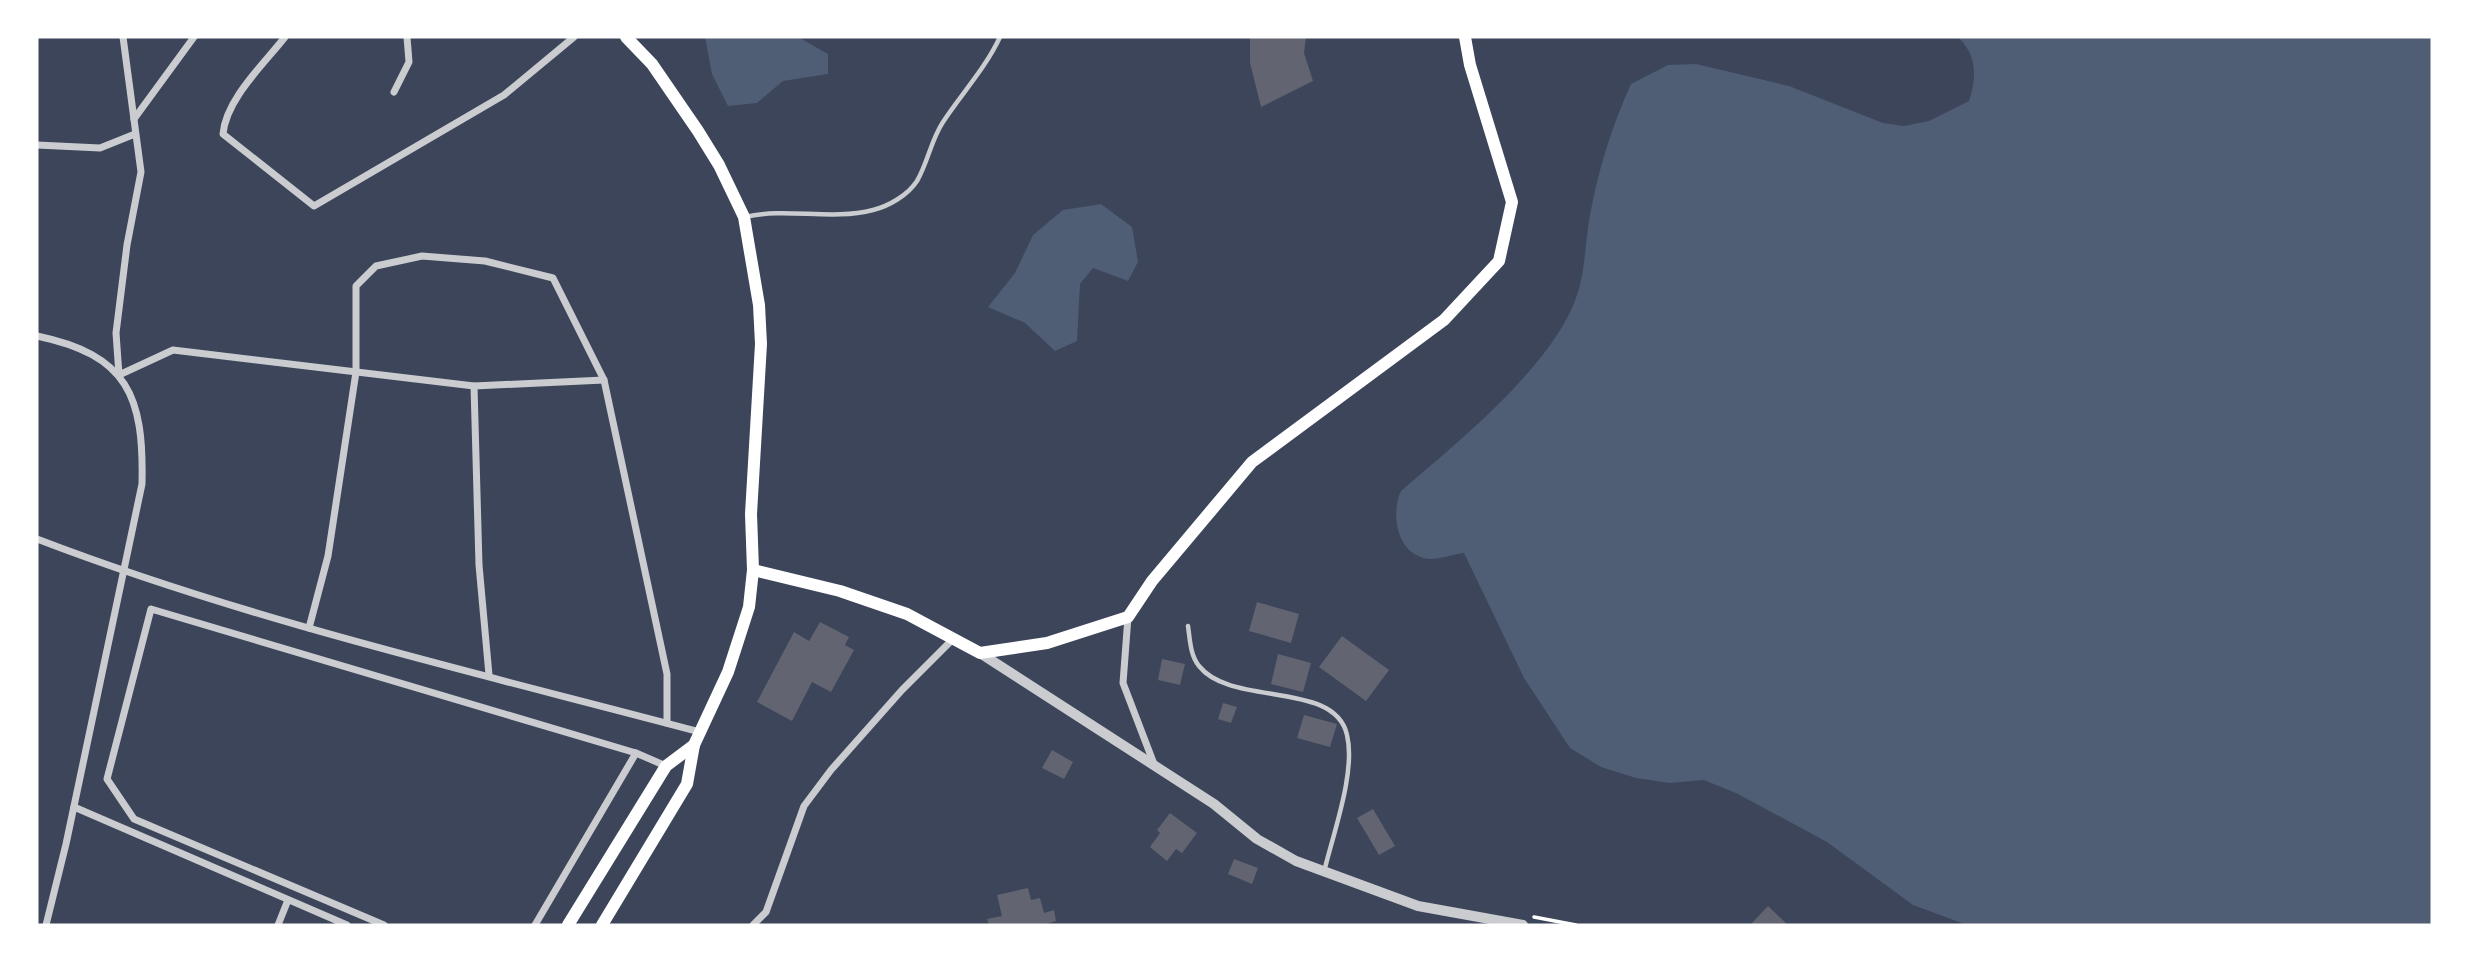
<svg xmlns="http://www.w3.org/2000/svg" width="2469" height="962" font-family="'Titillium Web',sans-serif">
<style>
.green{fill:#3c4559}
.water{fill:#4f5d75}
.building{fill:#626471}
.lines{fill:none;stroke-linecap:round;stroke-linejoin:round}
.path{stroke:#fff;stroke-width:3.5}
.service{stroke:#caccd0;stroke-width:4.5}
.minor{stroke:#caccd0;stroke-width:7}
.tertiary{stroke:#caccd0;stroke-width:10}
.secondary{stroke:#fff;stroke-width:12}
</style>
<rect width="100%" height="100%" fill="#2d3142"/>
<rect class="green" x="37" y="37" width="2395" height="888"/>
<g class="water">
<polygon points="705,37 798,37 828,54 828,74 783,81 757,103 728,106 712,74"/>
<path d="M 1958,37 L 2432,37 L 2432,925 L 1967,925 L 1913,905 L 1827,842 L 1738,794 L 1704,780 L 1670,783 L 1636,778 L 1601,767 L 1570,748 L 1524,678 L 1464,553 C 1454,554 1441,559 1430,559 C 1397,557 1390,514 1401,491 C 1457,443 1554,365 1577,295 C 1585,271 1585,246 1589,221 C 1597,173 1611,128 1631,84 L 1668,65 L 1696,64 L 1789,86 L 1883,123 L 1904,126 L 1929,121 L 1969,101 C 1977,77 1977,55 1958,37 Z"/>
<polygon points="1101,204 1132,227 1138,262 1128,281 1093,268 1080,284 1077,341 1055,351 1025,323 988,307 1015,273 1033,235 1063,210"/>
</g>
<g class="building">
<polygon points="1250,37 1306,37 1304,53 1313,81 1261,107 1250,63"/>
<polygon points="1257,602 1299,614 1291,643 1249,631"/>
<polygon points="820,622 849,637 845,645 854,650 831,692 812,682 792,721 757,702 794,632 809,641"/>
<polygon points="1342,636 1389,670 1366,701 1319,667"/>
<polygon points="1278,654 1311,663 1303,692 1271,684"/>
<polygon points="1162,659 1185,664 1180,685 1158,680"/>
<polygon points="1223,703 1237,707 1231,723 1218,719"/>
<polygon points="1304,715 1337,724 1330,747 1297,738"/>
<polygon points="1052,750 1073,762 1064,779 1042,768"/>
<polygon points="1373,809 1395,846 1379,855 1357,818"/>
<polygon points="1170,813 1197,833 1182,853 1176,849 1167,861 1150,847 1160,833 1157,830"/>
<polygon points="1234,859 1258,868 1252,884 1228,874"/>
<polygon points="1028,888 1031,900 1040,898 1044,913 1054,910 1056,921 1043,925 989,925 987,919 1002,916 997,895"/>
<polygon points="1768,906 1788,925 1751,924"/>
</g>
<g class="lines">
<polyline class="path" points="1534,917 1576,925"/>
<g class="service">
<path d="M 745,217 C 787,207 830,221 873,210 C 889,206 908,195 917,181 C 928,162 931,140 943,122 C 962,93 985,69 1000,37"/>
<path d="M 1188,626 C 1190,639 1190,655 1199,666 C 1231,707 1335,680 1347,735 C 1356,772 1333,834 1324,872"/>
</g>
<g class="minor">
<polyline points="123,37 141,172 127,245 116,333 119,375 173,350 474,386 604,380"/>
<path d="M 285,37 C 264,64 226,99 223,134 L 314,206 L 504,95 L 574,37"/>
<polyline points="394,92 409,62 407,37"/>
<polyline points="134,119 194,37"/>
<polyline points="37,145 100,148 135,134"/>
<path d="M 37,336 C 128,355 144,396 142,484 L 66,844 L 46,925"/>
<polyline points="474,386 479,565 489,675"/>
<path d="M 37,539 C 251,621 478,673 700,732"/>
<polyline points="1128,617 1123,683 1154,764"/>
<polyline points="309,628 328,556 356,372 356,286 376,266 422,256 485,261 553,278 604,380 667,674 667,723"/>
<polyline points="74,807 347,925"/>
<polyline points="278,925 288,900"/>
<polyline points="384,925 134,819 107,779 151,609 636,753 666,766"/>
<polyline points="535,925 636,753"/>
<polyline points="753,925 766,912 804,806 831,770 902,690 953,639"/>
</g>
<polyline class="tertiary" points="980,653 1214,804 1257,839 1296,861 1418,906 1523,925"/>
<g class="secondary">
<polyline points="753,570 840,591 907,614 980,653 1047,643 1128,617 1152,581 1252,462 1444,320 1499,261 1512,202 1470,65 1465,37"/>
<polyline points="568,925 666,766 694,745"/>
<polyline points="602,925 687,784 694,745 728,672 749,607 753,570 751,514 761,344 759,305 744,217 719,165 698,131 652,64 626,37"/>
</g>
</g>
<rect width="2469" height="962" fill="none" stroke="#ffffff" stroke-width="77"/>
</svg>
